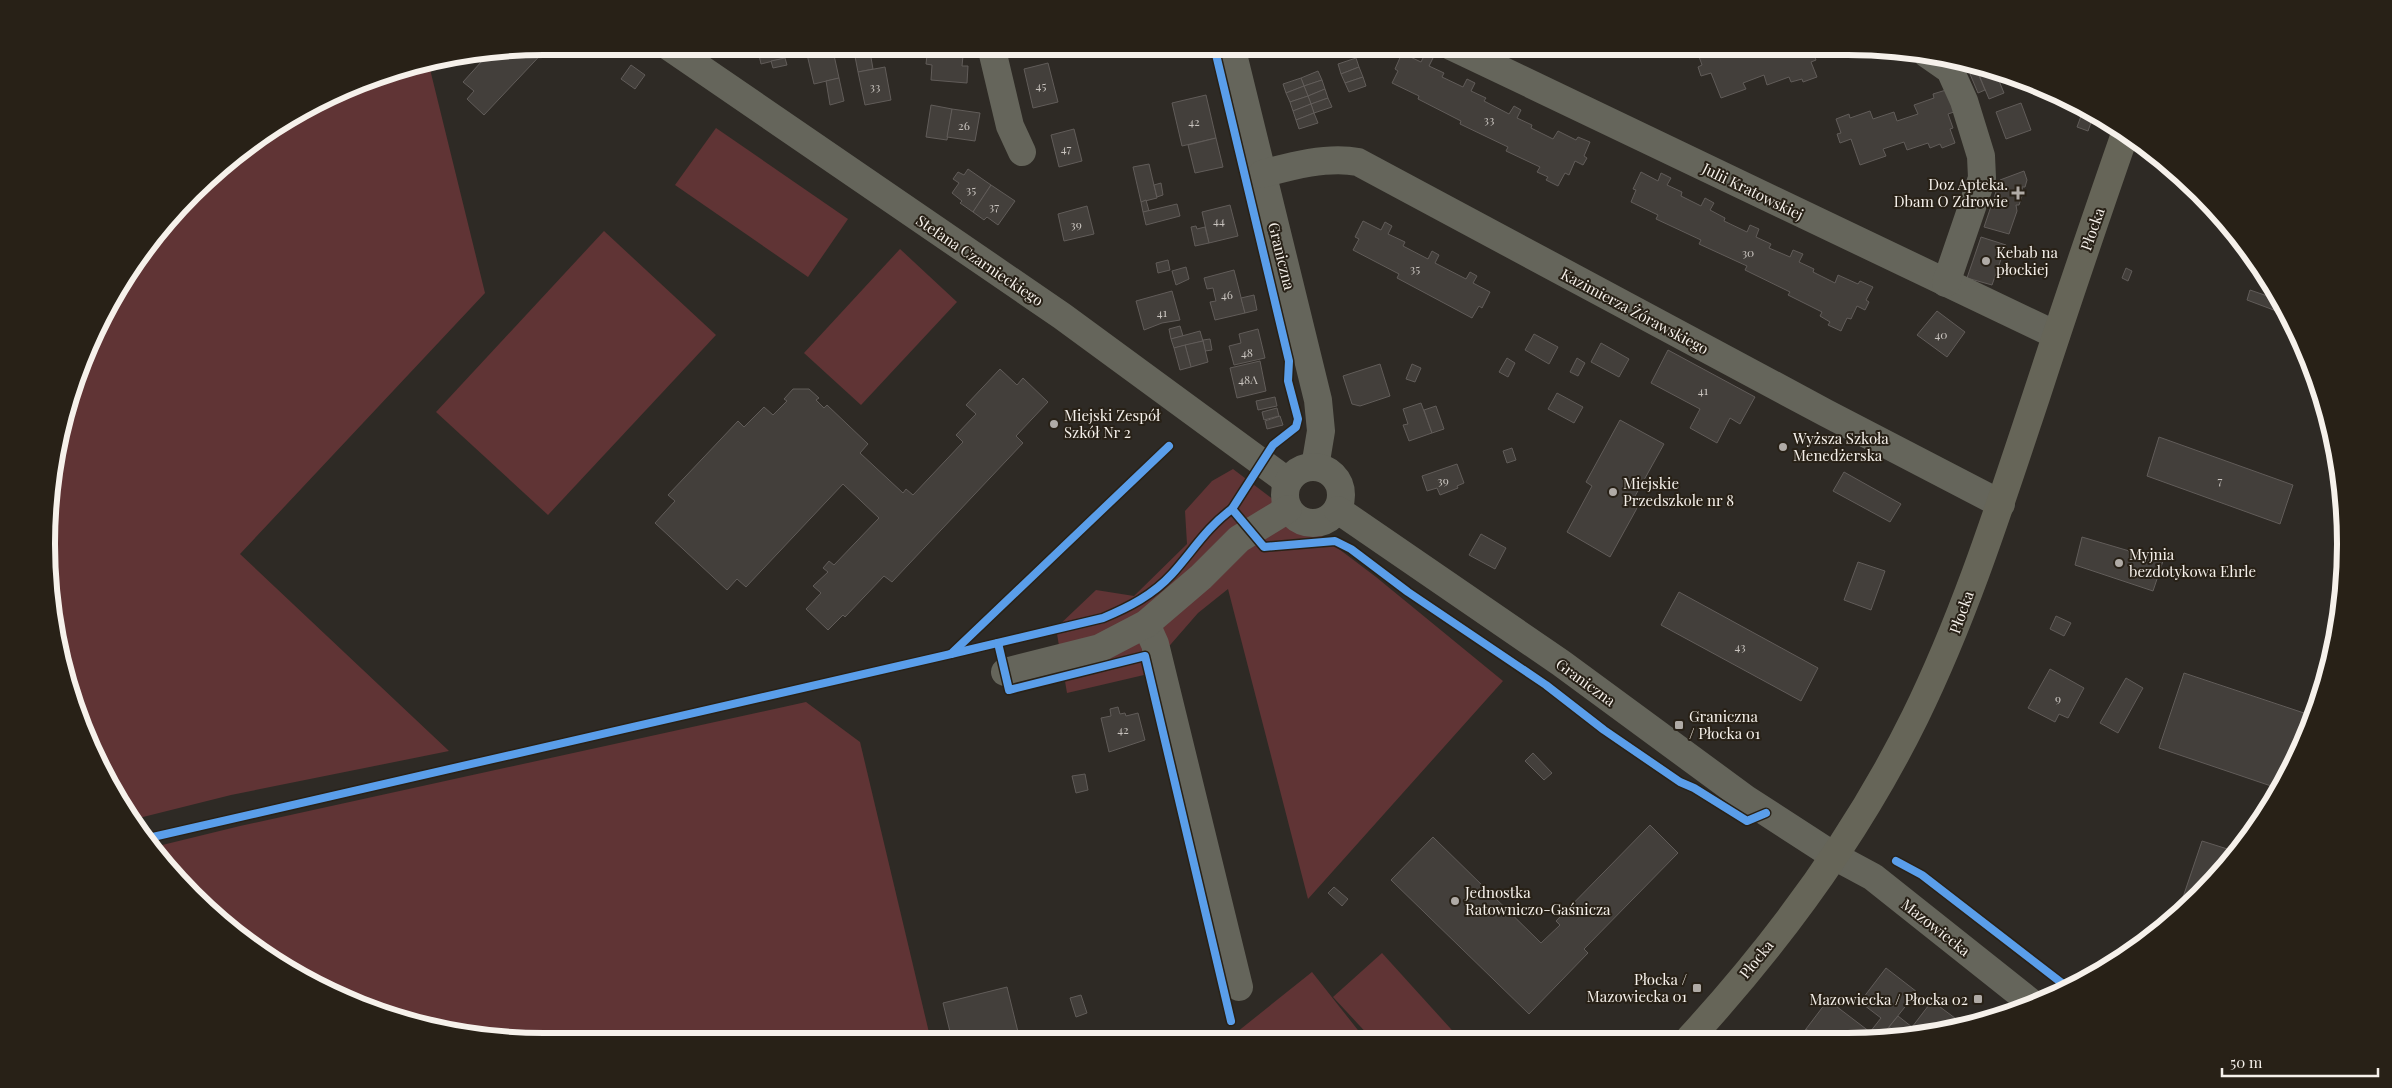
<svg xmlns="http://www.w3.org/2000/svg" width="2392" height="1088" font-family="'Playfair Display',serif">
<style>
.green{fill:#603435}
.building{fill:#433f3b;stroke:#615c59}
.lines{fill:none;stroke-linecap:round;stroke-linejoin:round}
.minor{stroke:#65655b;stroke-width:28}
.major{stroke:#666558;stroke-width:28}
.cycleway-casing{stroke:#282117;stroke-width:11}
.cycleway{stroke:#5a9eea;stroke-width:8}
.poi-dot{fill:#b0aba6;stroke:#282117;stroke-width:2}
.labels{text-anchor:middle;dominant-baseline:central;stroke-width:4;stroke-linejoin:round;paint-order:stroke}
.number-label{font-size:12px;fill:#c9c4bf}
.poi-label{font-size:15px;fill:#f6f1eb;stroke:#282117;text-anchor:start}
.street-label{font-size:15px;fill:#f6f1eb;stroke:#282117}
.rim{fill:none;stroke:#f6f1eb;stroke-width:6}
</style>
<rect width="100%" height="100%" fill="#2e2a25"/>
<g class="green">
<polygon points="428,61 485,293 240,554 449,751 231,795 131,820 113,793 73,704 51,609 46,544 56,447 73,384 113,295 170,216 216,170 295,113 384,73"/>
<polygon points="716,128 848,219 808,277 675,185"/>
<polygon points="604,231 716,335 548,515 436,412"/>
<polygon points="900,249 957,302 861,405 804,353"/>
<polygon points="1233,469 1376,577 1503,681 1308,899 1228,589 1198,613 1144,675 1067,693 1056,628 1096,590 1134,596 1187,544 1185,511 1212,481"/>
<polygon points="806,702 860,742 931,1041 544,1042 447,1032 354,1004 295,975 216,918 150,848 240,826"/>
<polygon points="1382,953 1460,1039 1372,1039 1333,997"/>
<polygon points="1312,972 1365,1039 1226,1040 1237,1032"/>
</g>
<g class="building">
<polygon points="549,46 484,115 467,99 474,91 463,82 491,51"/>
<polygon points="757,46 782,46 785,58 761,64"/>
<polygon points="805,46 832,46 839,78 814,84"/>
<polygon points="853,46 869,46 873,69 858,72"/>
<polygon points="928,46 964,46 962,66 968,66 967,83 931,80 932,65 926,64"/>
<polygon points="1711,46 1712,50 1722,46 1733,46 1735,51 1757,46 1759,54 1779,46 1813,46 1811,47 1816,60 1811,62 1817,77 1803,82 1802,79 1791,82 1789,77 1767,85 1764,75 1743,83 1746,89 1721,98 1711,73 1701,76 1698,67 1702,65 1697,51"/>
<polygon points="1402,53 1421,62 1425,54 1433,58 1429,66 1444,73 1442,77 1463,87 1467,79 1475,83 1471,91 1486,98 1484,101 1509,114 1514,106 1521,110 1517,118 1532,125 1531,128 1553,139 1558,131 1576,140 1578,137 1590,142 1584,156 1587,158 1583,165 1575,161 1569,175 1565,173 1558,186 1546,180 1548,177 1537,172 1540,167 1506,151 1508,147 1460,124 1461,121 1418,99 1419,96 1392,83 1398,71 1395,69"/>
<polygon points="785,58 787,65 773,68 771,61"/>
<polygon points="1356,58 1359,67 1341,74 1338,64"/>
<polygon points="1048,63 1058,102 1033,108 1024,69"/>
<polygon points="631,65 645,75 635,89 621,79"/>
<polygon points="885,67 891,100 865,105 858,72"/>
<polygon points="1359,67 1363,77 1345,83 1341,74"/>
<polygon points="1983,67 1995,71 2004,93 1989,99 1977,70"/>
<polygon points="1318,71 1322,80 1304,86 1301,78"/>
<polygon points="1977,71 1985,90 1978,93 1970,74"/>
<polygon points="1363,77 1366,86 1349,92 1345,83"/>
<polygon points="839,78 844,101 830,105 826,81"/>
<polygon points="1301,78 1304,86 1286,93 1283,84"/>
<polygon points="1322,80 1325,89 1308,96 1304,86"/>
<polygon points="1304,86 1308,96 1290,102 1286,93"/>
<polygon points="1325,89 1328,98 1311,104 1308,96"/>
<polygon points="1946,90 1957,111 1948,114 1953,128 1950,129 1955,143 1942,148 1940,144 1930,148 1928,143 1907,150 1904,142 1883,149 1886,156 1860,165 1851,139 1840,143 1837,134 1841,133 1836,119 1849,114 1850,118 1870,111 1873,119 1894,112 1897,121 1918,114 1914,105 1934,98 1933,94"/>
<polygon points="1206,95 1216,138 1182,146 1172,103"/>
<polygon points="1308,96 1311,104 1293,111 1290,102"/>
<polygon points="1328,98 1332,107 1314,113 1311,104"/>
<polygon points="2021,103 2031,130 2006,139 1996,112"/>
<polygon points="1311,104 1314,113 1296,120 1293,111"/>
<polygon points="931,105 952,109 947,140 926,137"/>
<polygon points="2084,108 2094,114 2088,131 2077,127"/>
<polygon points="952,109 980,113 975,141 947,137"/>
<polygon points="1314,113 1318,123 1299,129 1296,120"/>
<polygon points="1074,129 1082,161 1059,167 1051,135"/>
<polygon points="1216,138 1223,167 1195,173 1188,145"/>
<polygon points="1149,164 1157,198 1141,202 1133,167"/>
<polygon points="968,169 991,185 973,212 960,203 962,201 952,193 959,183 953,179 958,172 964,175"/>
<polygon points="2024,171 2027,180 2025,187 2022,187 2023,193 2019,205 2016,205 2017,211 2009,234 1984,227 2000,180"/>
<polygon points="1641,172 1658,181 1661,173 1671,178 1667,185 1682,192 1681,196 1701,206 1705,198 1714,203 1710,210 1725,218 1724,221 1747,232 1750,225 1759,229 1756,237 1771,244 1769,248 1790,257 1793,250 1803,254 1799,262 1814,269 1813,272 1835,283 1838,275 1858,284 1860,281 1873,287 1866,300 1869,302 1865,310 1857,306 1851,319 1847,318 1841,331 1828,325 1830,322 1820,316 1822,312 1788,295 1790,292 1745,270 1747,266 1699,244 1701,240 1656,219 1658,215 1631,202 1636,190 1633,189"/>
<polygon points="1161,183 1163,195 1157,197 1154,185"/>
<polygon points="991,185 1015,201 998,225 987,217 984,220 973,212"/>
<polygon points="1146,200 1149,211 1143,212 1141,202"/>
<polygon points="1177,204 1180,216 1146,225 1143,212"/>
<polygon points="1230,205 1238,236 1209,243 1202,212"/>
<polygon points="1087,206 1094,234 1064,241 1058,214"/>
<polygon points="1363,221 1381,230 1385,222 1392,226 1388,234 1405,242 1403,246 1428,259 1432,251 1439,255 1435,263 1466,279 1470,272 1477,276 1473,283 1490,292 1482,308 1479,306 1472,318 1397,278 1399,274 1353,250 1359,239 1355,237"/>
<polygon points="1196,226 1197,229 1205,227 1209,243 1195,246 1191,227"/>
<polygon points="1981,237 2006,245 1992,285 1967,278"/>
<polygon points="1168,260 1170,270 1158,273 1156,263"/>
<polygon points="1186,267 1189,279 1176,285 1172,271"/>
<polygon points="2126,268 2132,271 2128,281 2122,278"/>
<polygon points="1234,270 1245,313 1215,320 1210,302 1216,301 1213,288 1207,289 1204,278"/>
<polygon points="2250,290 2279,300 2287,315 2247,300"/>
<polygon points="1172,291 1180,320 1162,323 1144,330 1136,301"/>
<polygon points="1254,295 1257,310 1245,313 1241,298"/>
<polygon points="1937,311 1965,332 1947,357 1917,335"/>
<polygon points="1180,326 1183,336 1171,339 1169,329"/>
<polygon points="1258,329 1265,358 1234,365 1229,346 1241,343 1239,334"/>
<polygon points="1200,331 1203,341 1174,348 1171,339"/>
<polygon points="1534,334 1558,347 1549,364 1525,350"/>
<polygon points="1210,339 1212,350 1205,351 1203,340"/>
<polygon points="1203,341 1208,362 1191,367 1185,345"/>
<polygon points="1601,343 1629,359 1619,377 1591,362"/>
<polygon points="1185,345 1191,367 1180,370 1174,348"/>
<polygon points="1668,350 1755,397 1740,424 1730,418 1717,443 1690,428 1700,409 1651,383"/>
<polygon points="1507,358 1515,363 1508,377 1499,372"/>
<polygon points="1577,358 1585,363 1578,376 1570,372"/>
<polygon points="1260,361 1266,391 1237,398 1230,368"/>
<polygon points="1380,364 1390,396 1360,406 1352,404 1343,376"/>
<polygon points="1412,364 1421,368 1415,382 1406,379"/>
<polygon points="1000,369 1017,385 1023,378 1048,402 1016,436 1023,443 892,582 884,576 845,617 843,615 828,630 806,609 821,593 813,586 828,572 823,568 829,561 834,565 879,518 843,484 746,587 737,579 727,590 655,523 675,501 668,495 738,421 744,427 764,407 773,415 787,401 784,399 793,389 809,389 819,398 816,400 824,408 827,405 868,444 860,453 903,493 906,489 913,495 963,442 956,435 976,414 966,405"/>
<polygon points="1557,393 1583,407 1574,423 1548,409"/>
<polygon points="1275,397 1277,406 1258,410 1256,401"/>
<polygon points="1421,403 1432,433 1409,441 1403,425 1408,424 1403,409"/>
<polygon points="1436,406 1444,429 1432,433 1424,410"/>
<polygon points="1277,408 1279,416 1264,420 1262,412"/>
<polygon points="1280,416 1283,425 1267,429 1265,421"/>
<polygon points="1620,420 1664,444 1634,498 1640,501 1636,510 1610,557 1567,532 1592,486 1586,482"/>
<polygon points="2159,437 2293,485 2280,524 2147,476"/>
<polygon points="1512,448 1516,460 1507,463 1503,451"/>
<polygon points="1457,464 1464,483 1457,486 1458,488 1440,495 1437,488 1427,491 1422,476"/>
<polygon points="1844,472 1901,504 1890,522 1833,491"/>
<polygon points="1481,534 1506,548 1495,569 1469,555"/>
<polygon points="2082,537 2163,561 2153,591 2075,565"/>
<polygon points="1858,562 1885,571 1871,610 1844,600"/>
<polygon points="1679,592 1818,668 1801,701 1661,625"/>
<polygon points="2056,616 2071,623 2064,636 2050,629"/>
<polygon points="2050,669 2084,688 2068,718 2059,714 2055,722 2028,708"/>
<polygon points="2184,673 2310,715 2299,749 2277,788 2159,748"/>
<polygon points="2126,678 2143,688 2118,733 2100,723"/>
<polygon points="1118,707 1120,714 1125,713 1126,716 1138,713 1145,740 1109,752 1101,718 1111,716 1110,709"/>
<polygon points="1533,753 1552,773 1544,780 1525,761"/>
<polygon points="1085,774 1088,790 1076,793 1072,776"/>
<polygon points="1650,825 1678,853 1584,949 1588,953 1529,1014 1391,880 1433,837 1541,943 1560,925 1556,921"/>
<polygon points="2202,841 2237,852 2178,912"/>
<polygon points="1334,887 1348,899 1342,906 1328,893"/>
<polygon points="1886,968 1917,992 1880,1038 1877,1038 1870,1032 1881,1018 1860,1002"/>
<polygon points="1007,987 1020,1040 952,1040 943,1003"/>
<polygon points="1081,995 1087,1013 1076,1017 1070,998"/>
<polygon points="1828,1000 1870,1032 1877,1038 1817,1038 1806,1029"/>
<polygon points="1932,1001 1963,1024 1916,1037 1909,1031"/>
<polygon points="1898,1016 1912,1027 1904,1037 1889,1027"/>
<polygon points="1806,1029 1817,1038 1798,1038"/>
</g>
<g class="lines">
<g class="minor">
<polyline points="668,46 1062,316 1287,481"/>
<polyline points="991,46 1010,126 1022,152"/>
<polyline points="1231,46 1318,400 1321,431 1315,467"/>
<polyline points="1451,46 2056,335"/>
<polyline points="1927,54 1950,70 1964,101 1981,156 1982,178 1946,283"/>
<path d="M 1262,174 C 1291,166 1328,156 1358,162 L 1826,413 L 2001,504"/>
<circle cx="1313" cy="495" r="28"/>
<polyline points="1338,510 1561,663 1746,799 1834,856 1873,877 2034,1005"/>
<polyline points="1146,624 1155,644 1239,987"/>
<polyline points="1005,672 1100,648 1146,624 1201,577 1239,539 1288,509"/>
</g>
<path class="major" d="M 1690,1038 C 1778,942 1857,835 1915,717 C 1965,615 2000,505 2036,397 C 2065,308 2095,220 2126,131"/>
<defs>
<g id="cycleway">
<polyline points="1214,46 1289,361 1288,381 1298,419 1296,427 1273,445 1232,509 1264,547 1335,541 1351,549 1408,592 1546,685 1604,730 1680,782 1694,788 1747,821 1766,813"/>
<polyline points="998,643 1009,690 1145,656 1231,1021"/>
<path d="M 951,654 L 1103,618 C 1129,607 1153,595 1172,574 C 1192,552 1207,527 1232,509"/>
<polyline points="144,839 951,654 1169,446"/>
<polyline points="1896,861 1922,875 2067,987"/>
</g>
</defs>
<use href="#cycleway" class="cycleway-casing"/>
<use href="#cycleway" class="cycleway"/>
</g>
<g class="poi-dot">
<path d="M2015.5 185.5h5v5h5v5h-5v5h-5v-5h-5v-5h5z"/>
<circle cx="1986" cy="261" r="5"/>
<circle cx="1054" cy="424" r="5"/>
<circle cx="1783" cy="447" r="5"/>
<circle cx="1613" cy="492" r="5"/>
<circle cx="2119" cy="563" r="5"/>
<rect x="1674" y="720" width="10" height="10" rx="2.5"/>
<circle cx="1455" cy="901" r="5"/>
<rect x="1692" y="983" width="10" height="10" rx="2.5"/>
<rect x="1973" y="994" width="10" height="10" rx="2.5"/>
</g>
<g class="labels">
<g class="number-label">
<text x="1041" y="85">45</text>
<text x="875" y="86">33</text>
<text x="1489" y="119">33</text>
<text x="1194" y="121">42</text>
<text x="964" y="125">26</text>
<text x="1066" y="148">47</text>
<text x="971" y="189">35</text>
<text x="994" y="206">37</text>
<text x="1219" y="220">44</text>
<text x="1076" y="224">39</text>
<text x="1748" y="252">30</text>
<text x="1415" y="268">35</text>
<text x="1227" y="294">46</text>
<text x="1162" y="312">41</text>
<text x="1941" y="334">40</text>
<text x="1247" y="352">48</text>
<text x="1248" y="379">48A</text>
<text x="1703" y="390">41</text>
<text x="1443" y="480">39</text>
<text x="2220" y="480">7</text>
<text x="1740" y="646">43</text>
<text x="2058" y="698">9</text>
<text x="1123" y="729">42</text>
</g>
<g class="poi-label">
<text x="2008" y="184" text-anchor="end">Doz Apteka.<tspan x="2008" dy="17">Dbam O Zdrowie</tspan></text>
<text x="1996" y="252">Kebab na<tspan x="1996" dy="17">płockiej</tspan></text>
<text x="1064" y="415">Miejski Zespół<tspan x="1064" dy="17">Szkół Nr 2</tspan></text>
<text x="1793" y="438">Wyższa Szkoła<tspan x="1793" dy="17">Menedżerska</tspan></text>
<text x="1623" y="483">Miejskie<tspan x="1623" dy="17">Przedszkole nr 8</tspan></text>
<text x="2129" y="554">Myjnia<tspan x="2129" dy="17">bezdotykowa Ehrle</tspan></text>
<text x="1689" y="716">Graniczna<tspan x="1689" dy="17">/ Płocka 01</tspan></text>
<text x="1465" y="892">Jednostka<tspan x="1465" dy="17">Ratowniczo-Gaśnicza</tspan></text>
<text x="1687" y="979" text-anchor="end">Płocka /<tspan x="1687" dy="17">Mazowiecka 01</tspan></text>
<text x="1968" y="999" text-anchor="end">Mazowiecka / Płocka 02</text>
</g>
<g class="street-label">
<text transform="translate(1753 191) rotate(26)">Julii Kratowskiej</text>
<text transform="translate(2092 229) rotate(-71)">Płocka</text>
<text transform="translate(1282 256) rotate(76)">Graniczna</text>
<text transform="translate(980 260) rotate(34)">Stefana Czarnieckiego</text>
<text transform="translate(1635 311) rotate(28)">Kazimierza Żórawskiego</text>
<text transform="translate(1961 612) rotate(-70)">Płocka</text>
<text transform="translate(1586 682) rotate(36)">Graniczna</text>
<text transform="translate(1936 927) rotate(38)">Mazowiecka</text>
<text transform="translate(1756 959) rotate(-51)">Płocka</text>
</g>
</g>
<path d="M0 0H2392V1088H0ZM544 55H1848A489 489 0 0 1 2337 544V544A489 489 0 0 1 1848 1033H544A489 489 0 0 1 55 544V544A489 489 0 0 1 544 55Z" fill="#282117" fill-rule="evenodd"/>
<path class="rim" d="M544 55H1848A489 489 0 0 1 2337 544V544A489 489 0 0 1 1848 1033H544A489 489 0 0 1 55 544V544A489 489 0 0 1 544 55Z"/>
<path d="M2222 1068v8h156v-8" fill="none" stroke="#f6f1eb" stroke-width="2.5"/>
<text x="2230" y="1068" font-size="15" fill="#f6f1eb" stroke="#282117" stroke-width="4" paint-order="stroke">50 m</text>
</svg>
